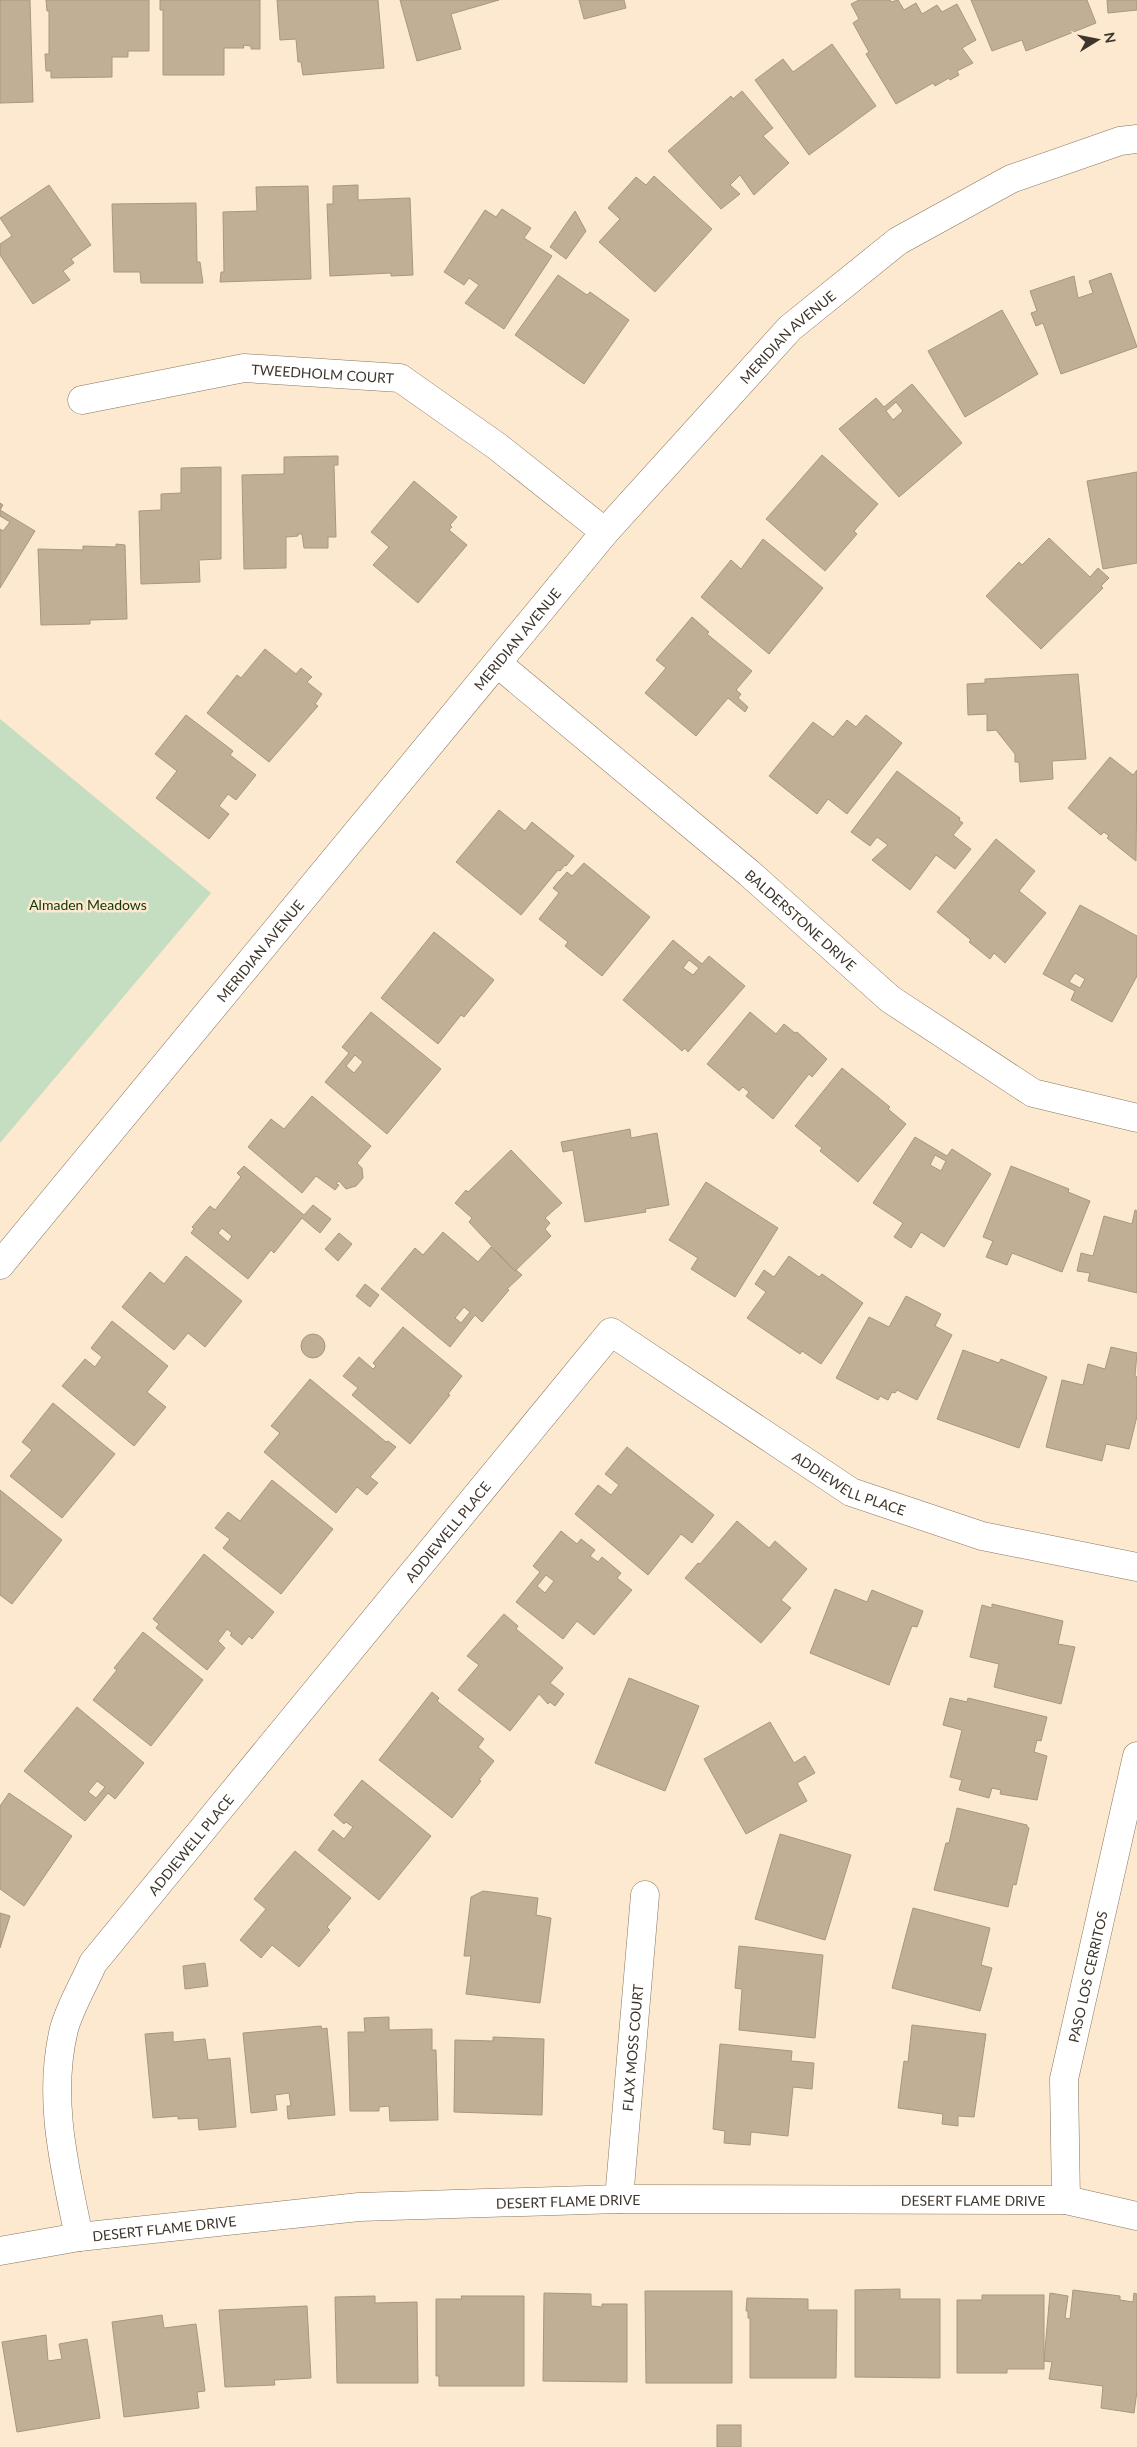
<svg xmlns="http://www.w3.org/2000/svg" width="1137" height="2447" font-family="Lato,sans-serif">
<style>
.green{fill:#c5ddc1}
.building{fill:#c1af95;stroke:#a8977e;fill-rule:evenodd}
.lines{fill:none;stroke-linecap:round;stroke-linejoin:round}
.street-casing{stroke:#87765f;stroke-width:29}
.secondary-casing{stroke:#87765f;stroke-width:29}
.street{stroke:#fff;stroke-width:28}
.secondary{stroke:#fff;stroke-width:28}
.labels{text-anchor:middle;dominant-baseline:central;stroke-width:5;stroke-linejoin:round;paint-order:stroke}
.street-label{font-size:14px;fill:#3e362c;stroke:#fce9cf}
.park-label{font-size:14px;fill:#11360c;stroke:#fce9cf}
</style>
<rect width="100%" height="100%" fill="#fce9cf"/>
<polygon class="green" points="0,719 211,893 0,1143"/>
<g class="building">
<polygon points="0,0 30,0 33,102 0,103"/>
<polygon points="46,0 149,0 149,51 128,51 128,57 112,57 112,77 51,78 51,71 46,71 45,54 49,54 49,11 47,11"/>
<polygon points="160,0 260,0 260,49 251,49 251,46 243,45 244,48 224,48 224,75 163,75 163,10 160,10"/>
<polygon points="277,0 378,0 384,68 303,75 301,62 298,62 296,39 280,40"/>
<polygon points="400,0 499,0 451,14 461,49 417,61"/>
<polygon points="579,0 624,0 626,8 584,19"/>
<polygon points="859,0 890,0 891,2 898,0 904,10 916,3 922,14 937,5 942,12 957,4 976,40 962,48 973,63 957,71 959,75 950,80 949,78 935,86 933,83 896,104 866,54 869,52 853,23 859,19 851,4"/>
<polygon points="971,0 1087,0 1096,23 1026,51 1022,40 992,51"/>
<polygon points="1107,0 1137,0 1137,10 1108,13"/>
<polygon points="832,44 876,106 809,155 755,80 783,59 793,72"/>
<polygon points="742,91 773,128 763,136 789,163 754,195 740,175 730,185 740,194 721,209 668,151 731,96 733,99"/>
<polygon points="654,176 712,229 655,292 599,242 620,219 608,208 636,177 646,185"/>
<polygon points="49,185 91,245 71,259 74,263 63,271 70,280 33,304 0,255 0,244 12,236 0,218"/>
<polygon points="358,185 358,200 410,198 413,275 391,276 391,273 330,276 327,204 333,204 333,186"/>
<polygon points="308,186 311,279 220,282 221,272 224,272 223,212 257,211 256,187"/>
<polygon points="196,203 197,262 200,262 203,283 141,283 140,272 114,272 112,204"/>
<polygon points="502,209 531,228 524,238 552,256 504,329 465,303 479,285 469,278 464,285 444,272 485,210 496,217"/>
<polygon points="575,211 586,231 566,259 550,247"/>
<polygon points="1111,273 1137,347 1061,374 1043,323 1036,326 1031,313 1037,311 1030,291 1074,276 1078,298 1093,293 1089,281"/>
<polygon points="558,275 587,295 590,292 629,320 584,384 515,335"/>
<polygon points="1002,310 1038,374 965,417 928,351"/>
<path d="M 912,384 L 962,443 L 899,497 L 839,429 L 876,398 L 884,407 ZM 896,402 L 903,411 L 893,420 L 886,411 Z"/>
<polygon points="822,455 878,504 854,531 857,534 825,571 766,519"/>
<polygon points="338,456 338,465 334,465 336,537 328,537 328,548 304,548 302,534 298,534 298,536 286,537 286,568 244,569 242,475 284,474 284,457"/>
<polygon points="221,467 221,559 199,560 200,582 141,584 139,511 161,510 161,494 181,493 181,468"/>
<polygon points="1137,472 1137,563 1103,569 1087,481"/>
<polygon points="414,481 457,517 450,525 452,527 449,530 467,545 418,603 373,565 389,547 371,532"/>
<polygon points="0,503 3,505 0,510 35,531 0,588 0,529 3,531 10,522 0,516"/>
<polygon points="1049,538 1090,577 1098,568 1109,578 1101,586 1103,588 1041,649 986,596 1019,562 1022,565"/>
<polygon points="763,539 823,588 769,654 701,597 731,560 741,569"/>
<polygon points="116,544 125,545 127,619 90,620 90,624 41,625 38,549 83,550 83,546 116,547"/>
<polygon points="692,617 709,632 707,634 752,671 736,690 741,694 738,698 748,707 745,712 728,698 696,736 645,693 666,668 656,660"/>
<polygon points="265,649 296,674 301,668 312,677 307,682 322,694 315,704 318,706 269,762 207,713 237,675 241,678"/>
<polygon points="1078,674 1086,759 1052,761 1053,779 1020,782 1019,762 1015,762 1015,754 996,730 987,731 987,714 968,715 967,684 985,683 985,679"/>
<polygon points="186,715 233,751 230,755 256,775 236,800 228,794 219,806 229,814 209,839 156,798 177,771 155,754"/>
<polygon points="866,715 902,743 847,814 828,799 817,814 769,776 813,722 833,737 847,720 856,727"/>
<polygon points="1110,757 1133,775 1137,770 1136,861 1107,838 1109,836 1104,832 1101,835 1068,808"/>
<polygon points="897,771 960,818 959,820 963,823 953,835 971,849 955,869 936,855 910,890 872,860 888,845 877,837 870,846 851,832"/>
<polygon points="499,810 525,831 532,822 574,856 566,866 565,865 560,871 558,870 521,915 456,862"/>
<polygon points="996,839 1035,871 1019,891 1046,913 1005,963 994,953 990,959 969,942 971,940 937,912"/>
<polygon points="584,863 650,917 602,976 565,946 568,942 539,919 559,893 553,888 567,872 572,876"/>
<path d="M 1080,905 L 1137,936 L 1137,976 L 1112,1022 L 1071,1000 L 1075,991 L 1043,974 ZM 1075,973 L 1085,979 L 1080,988 L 1069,982 Z"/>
<polygon points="434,932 494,980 464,1017 461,1015 438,1044 381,998"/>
<path d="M 673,940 L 702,964 L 709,956 L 745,986 L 688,1052 L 685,1048 L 682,1051 L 623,1000 ZM 689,960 L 699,968 L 693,975 L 683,968 Z"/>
<path d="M 371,1012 L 441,1069 L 387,1134 L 325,1082 L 349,1053 L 342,1047 ZM 355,1055 L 363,1062 L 354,1073 L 346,1066 Z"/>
<polygon points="750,1012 776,1034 784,1024 795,1033 797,1032 827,1059 812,1077 809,1074 773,1119 746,1096 749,1092 743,1087 739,1091 707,1064"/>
<polygon points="842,1068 890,1107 888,1109 906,1124 858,1182 820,1151 822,1148 795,1126"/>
<polygon points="312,1096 371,1146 357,1163 362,1168 363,1178 356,1186 346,1189 339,1181 336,1184 339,1185 335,1190 316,1176 302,1193 248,1147 271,1119 284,1129"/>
<polygon points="630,1129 631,1138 657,1133 669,1205 645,1209 646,1212 585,1222 573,1150 563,1152 561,1142"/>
<path d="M 915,1137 L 947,1156 L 952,1149 L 991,1174 L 944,1247 L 921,1232 L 911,1248 L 894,1237 L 903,1223 L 873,1203 ZM 935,1155 L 946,1161 L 941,1171 L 930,1165 Z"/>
<polygon points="511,1150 562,1203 545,1218 550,1223 545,1229 551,1236 515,1271 469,1222 472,1218 455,1203 466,1190 468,1192"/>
<path d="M 244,1166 L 304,1215 L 313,1205 L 331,1219 L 320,1233 L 302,1218 L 274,1253 L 271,1250 L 248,1279 L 191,1233 L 194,1229 L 192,1227 L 210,1206 L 215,1210 L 241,1177 L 237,1173 ZM 222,1228 L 232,1236 L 228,1242 L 218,1233 Z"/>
<polygon points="1011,1166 1069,1189 1068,1192 1090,1201 1062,1272 1012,1253 1007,1265 986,1257 993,1241 983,1237"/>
<polygon points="706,1182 778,1228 735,1297 691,1269 698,1258 669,1240"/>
<polygon points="1135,1210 1137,1211 1137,1293 1088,1281 1090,1273 1077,1271 1081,1253 1093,1256 1104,1216 1132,1224"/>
<path d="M 443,1232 L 478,1262 L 491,1247 L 515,1271 L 516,1270 L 522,1275 L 507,1289 L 509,1290 L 482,1322 L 475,1315 L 450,1347 L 381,1289 L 415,1248 L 423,1255 ZM 464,1307 L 470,1312 L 461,1323 L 455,1318 Z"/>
<polygon points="339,1233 352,1244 338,1261 325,1249"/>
<polygon points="186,1256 242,1301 205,1347 188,1333 174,1350 122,1307 150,1272 164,1284"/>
<polygon points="789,1256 819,1277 822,1274 863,1303 821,1364 802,1351 800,1354 747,1318 766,1292 755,1284 764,1270 774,1277"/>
<polygon points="365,1284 379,1295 370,1307 356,1296"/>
<polygon points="906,1296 941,1314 935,1326 952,1335 917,1400 897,1390 895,1393 892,1392 888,1400 880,1396 878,1400 836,1378 869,1317 889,1327"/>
<polygon points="112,1321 168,1366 147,1392 166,1407 134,1446 62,1386 85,1359 95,1367 102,1357 91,1348"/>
<polygon points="403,1327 462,1376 448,1394 450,1395 410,1444 352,1395 358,1388 343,1376 359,1357 373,1369 376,1366 373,1363"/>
<circle cx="313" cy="1346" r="12"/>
<polygon points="1111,1347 1137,1353 1135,1376 1137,1377 1137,1416 1129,1449 1106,1444 1102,1461 1046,1447 1062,1380 1083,1385 1088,1364 1105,1369"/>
<polygon points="963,1350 999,1363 1001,1359 1047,1377 1019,1448 937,1419"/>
<polygon points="310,1379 386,1442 388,1441 396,1447 370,1477 378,1483 367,1495 357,1487 336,1513 264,1452 280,1433 271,1426"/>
<polygon points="53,1403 115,1454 62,1518 10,1476 32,1450 22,1442"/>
<polygon points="627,1447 714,1515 692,1543 681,1534 648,1575 575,1514 598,1485 611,1495 619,1485 605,1474"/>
<polygon points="272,1480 333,1529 281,1594 223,1548 230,1539 215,1528 228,1512 240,1521"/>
<polygon points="0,1490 62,1540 12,1604 0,1595"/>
<polygon points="737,1521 769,1548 775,1541 807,1569 781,1600 791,1608 761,1643 685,1578 698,1563 700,1564"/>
<path d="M 561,1531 L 577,1544 L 581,1539 L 595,1550 L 590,1556 L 598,1562 L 602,1557 L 621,1573 L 617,1578 L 632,1590 L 594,1635 L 577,1621 L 563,1639 L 516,1602 L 540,1572 L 533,1566 ZM 546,1575 L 554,1581 L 545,1593 L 537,1586 Z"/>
<polygon points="204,1554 274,1612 252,1639 249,1636 242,1645 230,1635 232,1633 227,1629 218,1641 225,1648 207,1670 156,1628 159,1624 153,1619"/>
<polygon points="835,1589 867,1602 872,1590 923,1611 917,1627 912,1626 889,1685 810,1653"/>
<polygon points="992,1604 1063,1621 1058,1644 1075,1647 1061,1704 994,1687 999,1664 970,1657 982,1605 992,1608"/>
<polygon points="504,1614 518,1626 516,1629 563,1668 550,1683 564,1694 555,1706 550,1702 548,1704 539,1694 510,1731 458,1690 479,1665 467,1656"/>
<polygon points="143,1632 203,1680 151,1746 93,1700 117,1670 114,1668"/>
<polygon points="629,1678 699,1706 665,1791 595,1763"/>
<polygon points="432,1692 439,1698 437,1701 484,1739 478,1747 494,1761 479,1780 481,1781 452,1818 379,1760"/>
<polygon points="950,1698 967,1702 968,1698 1047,1717 1041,1741 1037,1740 1034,1752 1047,1756 1037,1800 1000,1794 1001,1790 992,1788 989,1798 959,1790 962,1780 950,1777 962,1730 943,1725"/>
<path d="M 77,1707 L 144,1763 L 115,1799 L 108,1793 L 85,1821 L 24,1771 ZM 97,1781 L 105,1787 L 96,1798 L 88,1792 Z"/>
<polygon points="770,1722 794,1763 805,1756 815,1773 797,1783 807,1801 746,1834 704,1759"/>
<polygon points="362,1780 431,1836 379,1900 318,1850 333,1830 344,1839 353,1827 346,1822 344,1824 334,1815"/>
<polygon points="9,1793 72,1836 24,1906 0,1889 0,1806"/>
<polygon points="957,1808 1027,1825 1027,1827 1029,1828 1016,1885 1013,1884 1008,1907 934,1890 946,1843 949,1843"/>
<polygon points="780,1834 851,1855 825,1940 755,1919"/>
<polygon points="295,1851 351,1898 327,1927 330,1930 299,1967 272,1945 261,1958 240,1940 266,1909 254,1899"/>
<polygon points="483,1891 538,1898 536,1915 551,1918 540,2003 466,1994 471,1956 464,1956 471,1897"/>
<polygon points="913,1908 990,1928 981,1965 992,1968 980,2011 892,1988"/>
<polygon points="0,1913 10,1916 0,1948"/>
<polygon points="739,1946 823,1955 815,2038 739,2030 742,1989 735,1988"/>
<polygon points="205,1963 208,1986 185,1989 183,1966"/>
<polygon points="389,2017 389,2030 432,2029 432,2050 436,2050 438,2120 390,2121 389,2106 379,2107 379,2111 350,2111 348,2032 365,2032 364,2018"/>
<polygon points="912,2025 986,2034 974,2117 958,2116 958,2126 942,2124 943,2114 898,2108 904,2061 908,2062"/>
<polygon points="321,2026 322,2029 327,2028 335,2115 288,2119 287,2106 291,2106 289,2093 275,2095 277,2110 251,2113 243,2033"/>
<polygon points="173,2032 173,2042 205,2039 208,2060 230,2058 236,2127 199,2130 198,2118 178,2119 178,2116 153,2118 145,2034"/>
<polygon points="493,2037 544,2039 542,2115 454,2112 455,2040 493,2041"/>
<polygon points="720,2044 792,2051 791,2061 814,2063 812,2089 793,2087 788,2136 751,2132 750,2145 724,2143 725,2131 713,2129"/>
<polygon points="900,2289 900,2299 940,2299 940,2378 855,2377 855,2290"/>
<polygon points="1073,2290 1120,2296 1120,2300 1133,2302 1134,2293 1137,2294 1137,2391 1134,2413 1101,2408 1103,2386 1049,2379 1052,2362 1044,2361 1050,2293 1068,2296 1065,2318 1070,2319"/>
<polygon points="645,2291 732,2291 732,2383 646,2383"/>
<polygon points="544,2293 591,2294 591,2306 602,2307 602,2304 627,2304 627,2382 543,2381"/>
<polygon points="982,2295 1044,2295 1044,2369 1007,2369 1007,2373 957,2373 957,2300 982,2300"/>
<polygon points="375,2296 375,2303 417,2302 418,2383 337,2383 335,2297"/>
<polygon points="461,2296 524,2296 524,2386 439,2386 439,2376 436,2376 436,2299 462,2299"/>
<polygon points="747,2298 808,2299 808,2310 837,2310 836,2378 750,2378 750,2318 748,2318 748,2311 746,2311"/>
<polygon points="307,2306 311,2378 274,2380 275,2385 225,2387 219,2310"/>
<polygon points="162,2315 164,2328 196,2324 205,2391 197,2392 199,2408 124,2417 112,2322"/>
<polygon points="46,2335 48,2361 62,2359 59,2344 87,2339 100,2418 17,2432 2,2342"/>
<rect x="717" y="2425" width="24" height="22"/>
</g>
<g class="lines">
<defs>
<g id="street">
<path id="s1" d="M 82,400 L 244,368 L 400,378 L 498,447 L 605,532"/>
<path id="s2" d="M 497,663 L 749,873 L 890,999 L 1033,1093 L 1137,1118"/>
<path id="s3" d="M 619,2199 L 645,1895"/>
<path id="s4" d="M 1066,2200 L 1064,2079 L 1137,1756"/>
<path id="s5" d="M 79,2237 C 65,2168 47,2099 64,2029 C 70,2007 84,1984 93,1963 L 611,1332 L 851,1492 L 982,1536 L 1137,1567"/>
<path id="s6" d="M 0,2251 L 79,2237 L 359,2207 L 619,2199 L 1066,2200 L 1137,2216"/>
</g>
<g id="secondary">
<path id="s7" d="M 0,1265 L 605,532 L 790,328 L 898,241 L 1011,179 L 1120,141 L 1137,139"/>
</g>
</defs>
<use href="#street" class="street-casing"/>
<use href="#secondary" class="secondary-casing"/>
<use href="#street" class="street"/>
<use href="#secondary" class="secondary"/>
</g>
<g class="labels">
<g class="street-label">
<text stroke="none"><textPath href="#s7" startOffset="1218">MERIDIAN AVENUE</textPath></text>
<text stroke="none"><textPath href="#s1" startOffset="244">TWEEDHOLM COURT</textPath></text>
<text stroke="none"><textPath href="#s7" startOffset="812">MERIDIAN AVENUE</textPath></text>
<text stroke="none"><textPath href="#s2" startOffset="398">BALDERSTONE DRIVE</textPath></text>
<text stroke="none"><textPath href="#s7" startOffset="408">MERIDIAN AVENUE</textPath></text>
<text stroke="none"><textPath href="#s5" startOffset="1382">ADDIEWELL PLACE</textPath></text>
<text stroke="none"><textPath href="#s5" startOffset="841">ADDIEWELL PLACE</textPath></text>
<text stroke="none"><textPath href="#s5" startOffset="436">ADDIEWELL PLACE</textPath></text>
<text stroke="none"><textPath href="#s4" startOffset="226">PASO LOS CERRITOS</textPath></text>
<text stroke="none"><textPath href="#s3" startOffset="152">FLAX MOSS COURT</textPath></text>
<text stroke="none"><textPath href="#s6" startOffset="976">DESERT FLAME DRIVE</textPath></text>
<text stroke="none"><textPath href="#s6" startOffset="571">DESERT FLAME DRIVE</textPath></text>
<text stroke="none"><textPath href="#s6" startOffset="166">DESERT FLAME DRIVE</textPath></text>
</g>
<g class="park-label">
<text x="88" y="904">Almaden Meadows</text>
</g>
</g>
<g transform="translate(1097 40) rotate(80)" stroke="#fce9cf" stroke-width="4" paint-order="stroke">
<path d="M0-4L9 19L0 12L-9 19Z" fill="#3e362c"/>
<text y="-8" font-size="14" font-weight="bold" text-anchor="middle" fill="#3e362c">N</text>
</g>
</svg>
